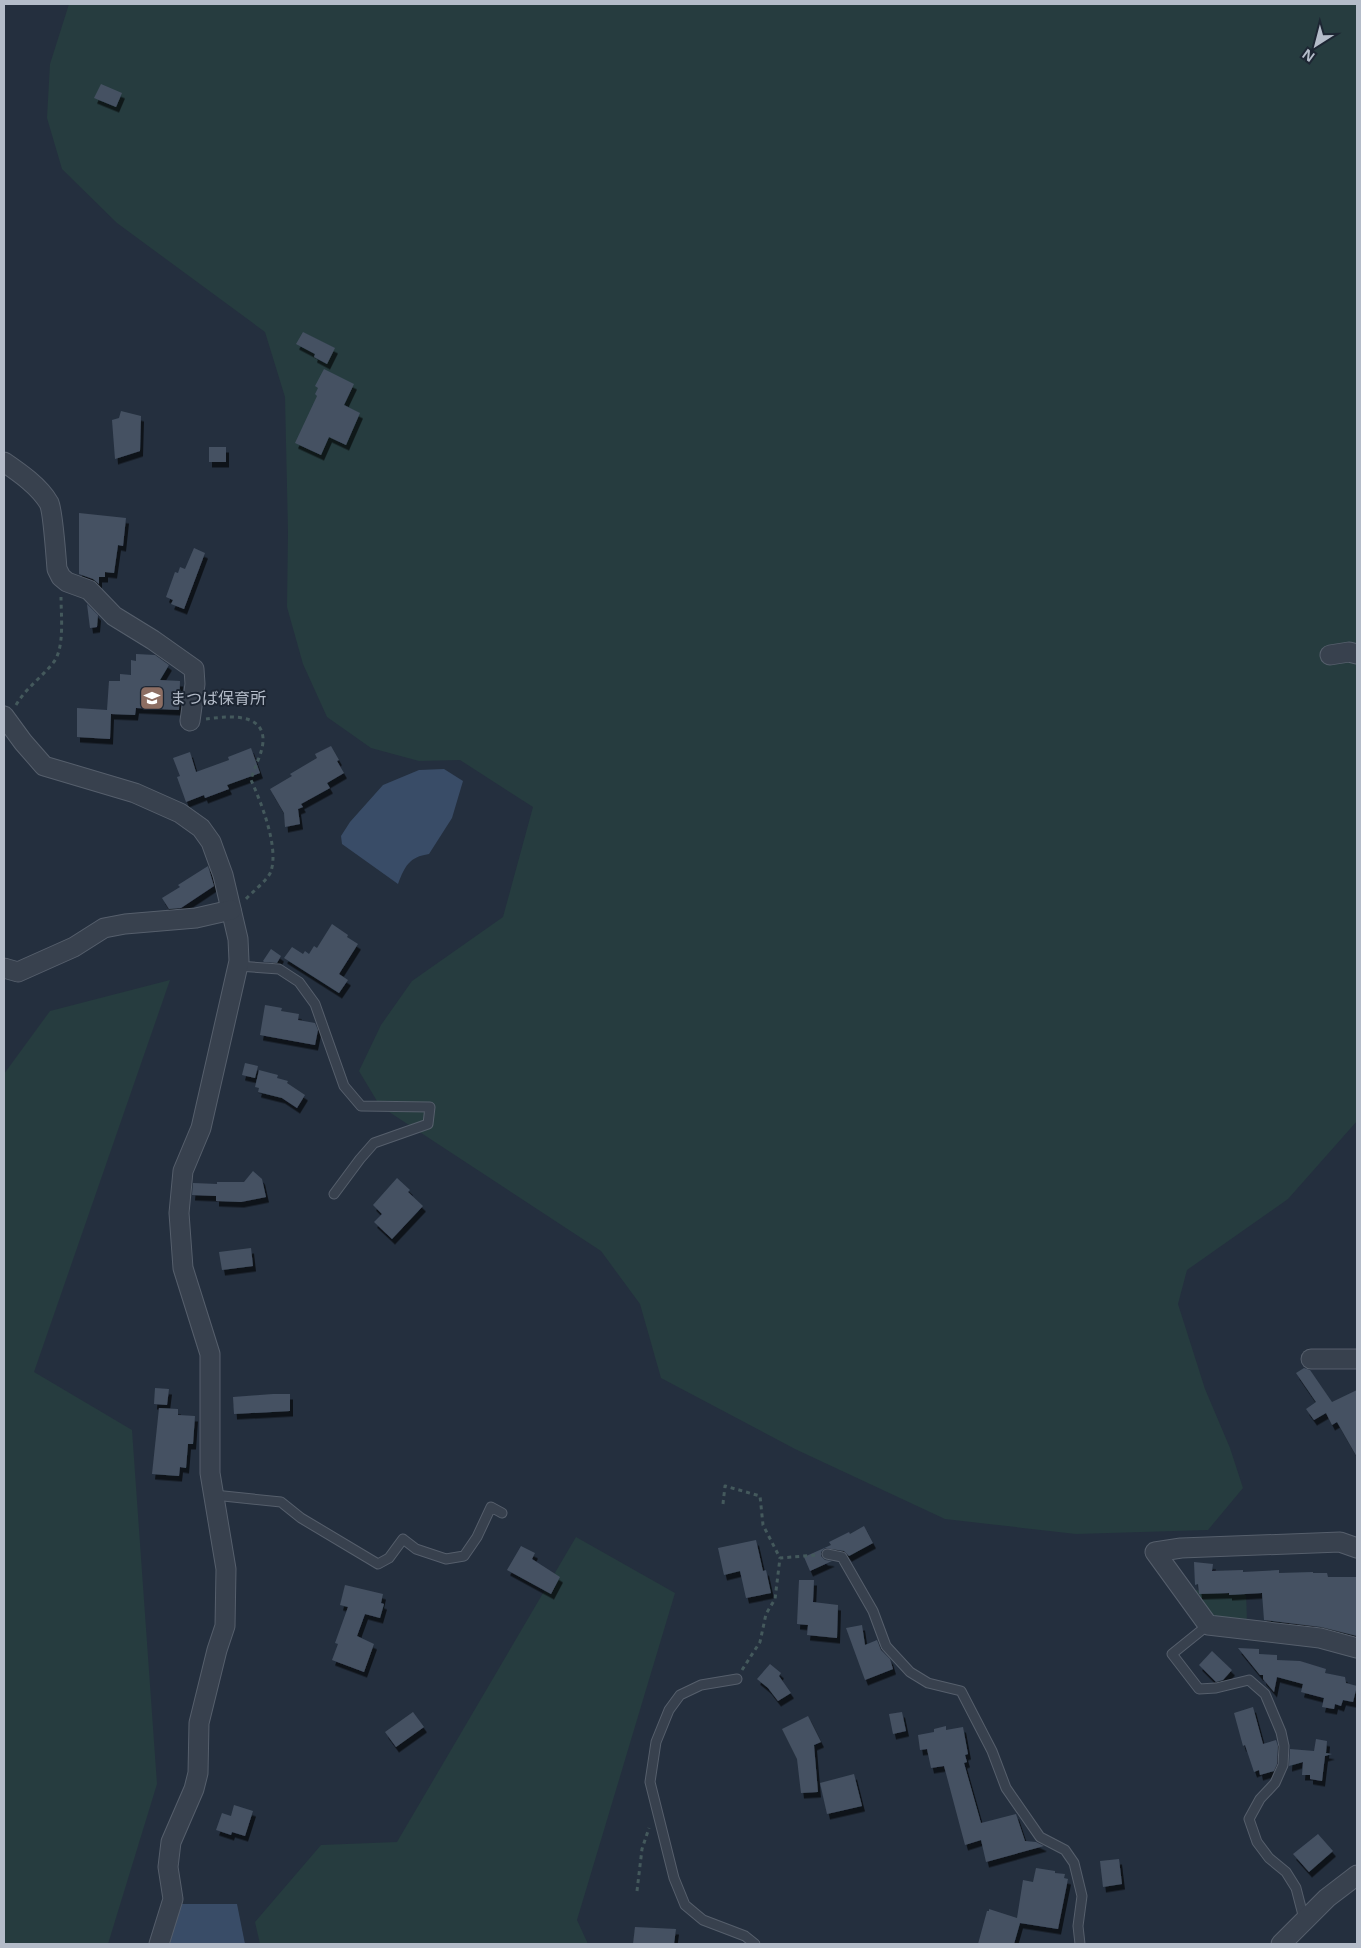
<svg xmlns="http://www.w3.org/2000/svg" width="1361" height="1948" font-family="'Open Sans','Noto Sans JP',sans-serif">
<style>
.green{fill:#263c3f}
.water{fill:#394c67}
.building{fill:#455162;filter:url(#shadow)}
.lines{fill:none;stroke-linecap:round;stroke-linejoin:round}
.service-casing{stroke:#565f6c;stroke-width:11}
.minor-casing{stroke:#565f6c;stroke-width:21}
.path{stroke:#44595c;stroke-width:3;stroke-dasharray:4 4;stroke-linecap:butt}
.service{stroke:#38414e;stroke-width:9}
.minor{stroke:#38414e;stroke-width:19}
.labels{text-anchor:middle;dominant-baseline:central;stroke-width:4;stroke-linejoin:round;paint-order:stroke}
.poi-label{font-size:16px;fill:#b4bcc9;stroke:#1d2633;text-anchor:start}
</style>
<defs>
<filter id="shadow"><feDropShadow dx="3" dy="5.5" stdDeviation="0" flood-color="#0009"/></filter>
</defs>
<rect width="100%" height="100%" fill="#242f3e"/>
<g class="green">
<polygon points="69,4 1357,4 1357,1121 1288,1199 1187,1270 1178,1304 1205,1389 1230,1448 1243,1488 1208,1530 1076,1534 945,1519 795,1449 661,1378 640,1304 601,1251 380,1106 359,1071 381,1025 412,981 503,917 533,807 460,760 419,761 371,748 327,717 303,664 287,607 288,532 285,397 265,332 117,223 62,169 47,118 50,64"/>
<polygon points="170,980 34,1372 132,1430 157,1784 108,1944 4,1944 4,1074 50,1011"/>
<polygon points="576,1537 675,1593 577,1920 588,1944 260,1944 255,1922 321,1845 397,1842"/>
<polygon points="1189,1590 1246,1591 1247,1623 1211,1620"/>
</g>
<g class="water">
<path d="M 444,769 L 463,781 L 452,818 L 429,854 C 409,857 405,866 398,884 L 342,844 L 341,836 L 350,822 L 383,785 L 419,770 Z"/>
<polygon points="180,1904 237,1904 245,1944 167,1944"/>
</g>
<g class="building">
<polygon points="101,84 122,93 116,107 94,98"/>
<polygon points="303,332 335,348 327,364 314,357 315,354 296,344"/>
<polygon points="324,369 354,384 344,405 360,413 346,445 329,437 321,455 295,443 317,396 315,394 318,388 315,386"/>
<polygon points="121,411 141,416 140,451 115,459 112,420 119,418"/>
<rect x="209" y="447" width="17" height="15"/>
<polygon points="79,513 126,518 123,546 118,545 114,573 105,572 105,577 99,577 99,584 93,579 79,574"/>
<polygon points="194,548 205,553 184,609 171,604 173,600 166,597 175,572 178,573 180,567 185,569"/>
<polygon points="87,604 98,615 97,627 90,628"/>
<polygon points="136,654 155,655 169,665 160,680 180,681 179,710 136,708 135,715 111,714 110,739 77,737 77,708 107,710 109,681 120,681 120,674 131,675 131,660 136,661"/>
<polygon points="331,746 339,760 337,761 344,773 327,783 330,788 301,804 303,807 298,809 300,824 285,827 284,813 270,789 292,776 290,774 317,758 315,754"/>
<polygon points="251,748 260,773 227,785 229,789 205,798 204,795 186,802 177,777 180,776 173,758 190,752 196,772 229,760 228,757"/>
<polygon points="208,866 214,886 181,908 169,909 162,898 180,887 178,885"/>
<polygon points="332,924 348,935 347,937 358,944 339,974 348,980 339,993 284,958 292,947 303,954 305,951 309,954 314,946 317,948"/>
<polygon points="271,949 281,956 277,963 264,962 263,961"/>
<polygon points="265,1005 282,1008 281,1011 299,1014 298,1020 315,1023 318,1030 315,1045 260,1035"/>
<polygon points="245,1063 258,1066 255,1078 242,1075"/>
<polygon points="259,1070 278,1075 277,1078 288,1081 287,1083 305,1095 297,1108 282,1098 258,1092 259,1088 255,1087"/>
<polygon points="253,1171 262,1179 266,1197 241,1202 216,1201 216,1196 192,1195 193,1183 217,1184 217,1182 244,1182"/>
<polygon points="397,1178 410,1190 408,1192 423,1206 392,1239 374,1222 382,1214 373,1205"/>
<polygon points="251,1248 253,1266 222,1270 219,1252"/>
<polygon points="1304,1368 1310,1370 1332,1402 1357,1390 1357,1457 1337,1422 1332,1425 1326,1413 1314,1420 1306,1409 1316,1402 1296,1373"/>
<polygon points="155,1388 169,1389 167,1405 154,1404"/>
<polygon points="273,1394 290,1394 290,1411 234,1414 233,1397"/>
<polygon points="159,1408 178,1409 178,1415 195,1416 193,1444 188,1444 186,1468 180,1467 179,1476 152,1474"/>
<polygon points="864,1526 873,1543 849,1556 844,1551 825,1548 821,1552 821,1556 825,1560 832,1561 810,1571 804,1557 831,1545 829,1542 849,1532 850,1534"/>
<polygon points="756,1540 763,1571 766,1570 771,1593 746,1598 740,1571 724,1575 718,1548"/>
<polygon points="521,1546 535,1553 532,1559 560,1577 551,1594 507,1570"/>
<polygon points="1194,1562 1213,1564 1212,1571 1243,1570 1243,1572 1279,1570 1279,1573 1313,1572 1313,1573 1327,1573 1328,1577 1357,1577 1357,1636 1321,1627 1264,1620 1262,1593 1229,1595 1229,1593 1199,1594 1198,1584 1195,1585"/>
<polygon points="799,1580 814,1580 813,1602 838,1605 837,1638 807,1635 808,1625 797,1624"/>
<polygon points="345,1585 383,1594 381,1603 384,1604 380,1618 365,1614 357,1636 374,1644 364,1672 332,1660 338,1644 335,1643 348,1607 340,1605"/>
<polygon points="862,1625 865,1645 877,1640 881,1650 890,1659 893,1669 865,1680 846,1628"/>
<polygon points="1238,1648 1259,1649 1259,1654 1277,1655 1277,1660 1300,1661 1326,1669 1325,1673 1345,1677 1346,1683 1357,1686 1353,1702 1343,1700 1341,1706 1335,1704 1334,1709 1322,1707 1324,1698 1301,1692 1303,1684 1277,1677 1274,1692 1263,1679 1263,1675 1260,1675"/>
<polygon points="1212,1651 1232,1670 1223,1680 1216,1682 1199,1665"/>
<polygon points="770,1664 781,1673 779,1676 791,1693 778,1701 768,1688 757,1679"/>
<polygon points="1253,1707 1263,1744 1276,1740 1278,1746 1277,1764 1274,1771 1260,1775 1259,1770 1254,1772 1245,1745 1243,1746 1234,1713"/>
<polygon points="413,1712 424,1727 396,1747 385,1732"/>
<polygon points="902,1712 906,1731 893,1734 889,1714"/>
<polygon points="808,1716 821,1742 814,1745 818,1792 801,1793 797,1759 782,1729"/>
<polygon points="946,1726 946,1730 963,1727 968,1754 965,1755 967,1762 964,1763 981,1823 1016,1814 1025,1841 1036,1842 1044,1846 986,1862 981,1840 965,1845 944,1766 931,1768 927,1749 920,1750 918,1735 934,1732 934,1729"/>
<polygon points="1316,1739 1327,1741 1326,1753 1332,1754 1325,1756 1322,1781 1310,1779 1310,1775 1302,1775 1303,1762 1289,1766 1290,1749 1314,1751"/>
<polygon points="854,1774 862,1806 827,1814 820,1783"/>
<polygon points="234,1805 253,1811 245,1836 232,1832 231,1835 216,1830 222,1813 231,1816"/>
<polygon points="1318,1834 1333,1851 1309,1872 1293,1854"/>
<polygon points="1119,1859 1122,1884 1103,1887 1100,1861"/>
<polygon points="1036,1868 1055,1871 1055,1873 1065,1874 1064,1878 1068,1879 1058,1929 1020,1923 1014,1944 978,1944 987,1911 989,1911 989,1909 1017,1918 1023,1880 1033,1882"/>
<polygon points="635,1927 676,1929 674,1944 633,1944"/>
</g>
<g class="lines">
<defs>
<g id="service">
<polyline points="238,966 279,969 299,982 315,1004 344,1086 361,1106 430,1107 428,1124 374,1143 360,1159 334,1194"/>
<polyline points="214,1495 281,1502 301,1518 378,1564 389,1558 403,1539 416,1549 446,1559 464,1556 477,1537 491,1507 502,1513"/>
<polyline points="827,1554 842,1557 873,1611 886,1646 910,1672 928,1683 961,1691 992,1751 1006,1788 1040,1837 1065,1850 1074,1863 1082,1896 1078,1926 1080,1944"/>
<polyline points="1208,1625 1172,1654 1199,1689 1216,1688 1249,1680 1265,1694 1281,1732 1284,1746 1283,1765 1275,1783 1260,1799 1249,1819 1257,1842 1269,1858 1286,1872 1296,1888 1304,1919"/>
<polyline points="737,1679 701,1685 680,1695 669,1710 656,1742 650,1782 674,1878 685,1905 703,1920 745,1936 755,1944"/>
</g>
<g id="minor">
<path d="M 4,462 C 20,473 39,486 49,503 C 53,511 56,557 57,569 L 61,577 L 67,582 L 89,590 L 114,616 L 153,640 L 194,669 L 195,684 L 190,721"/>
<polyline points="1330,655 1349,652 1357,654"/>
<polyline points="4,716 23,742 44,766 135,793 180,813 201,828 211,842 223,875 238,939 239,961 201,1128 183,1171 179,1213 183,1268 210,1354 210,1473 226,1569 225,1626 217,1650 199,1723 198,1773 194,1789 171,1842 168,1867 173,1899 159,1944"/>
<polyline points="4,968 18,972 74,947 104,928 125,924 196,918 231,910"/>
<polyline points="1311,1359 1357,1359"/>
<polyline points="1357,1548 1340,1542 1181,1548 1155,1552 1208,1625 1320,1638 1357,1648"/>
<polyline points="1281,1944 1327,1898 1357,1875"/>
</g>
</defs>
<use href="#service" class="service-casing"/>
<use href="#minor" class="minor-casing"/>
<g class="path">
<path d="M 16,705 C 26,688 41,678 53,663 C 65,649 61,615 61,597"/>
<path d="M 206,719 C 223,717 261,711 263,738 C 264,751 254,767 251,780 C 261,802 279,847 271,871 C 269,879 251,893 245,900"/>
<polyline points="723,1504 725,1486 760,1496 763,1525 780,1558"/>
<polyline points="742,1670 760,1642 766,1614 775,1599 780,1558 817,1555"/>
<polyline points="637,1891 642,1849 649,1828"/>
</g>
<use href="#service" class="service"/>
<use href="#minor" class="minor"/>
</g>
<defs>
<symbol id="school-square" viewBox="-11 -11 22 22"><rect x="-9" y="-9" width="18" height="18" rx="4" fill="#8d6e63" stroke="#1d2633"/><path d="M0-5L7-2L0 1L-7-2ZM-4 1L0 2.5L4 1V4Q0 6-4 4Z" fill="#fff"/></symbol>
</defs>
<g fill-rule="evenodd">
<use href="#school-square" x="138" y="684" width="28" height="28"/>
</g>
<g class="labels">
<g class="poi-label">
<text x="170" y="698">まつば保育所</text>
</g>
</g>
<rect width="1361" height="1948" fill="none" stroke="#b4bcc9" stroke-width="10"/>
<g transform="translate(1316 45) rotate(216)" stroke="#1d2633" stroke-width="4" paint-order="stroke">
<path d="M0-4L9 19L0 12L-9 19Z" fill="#b4bcc9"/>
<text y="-8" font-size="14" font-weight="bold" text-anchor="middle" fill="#b4bcc9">N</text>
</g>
</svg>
